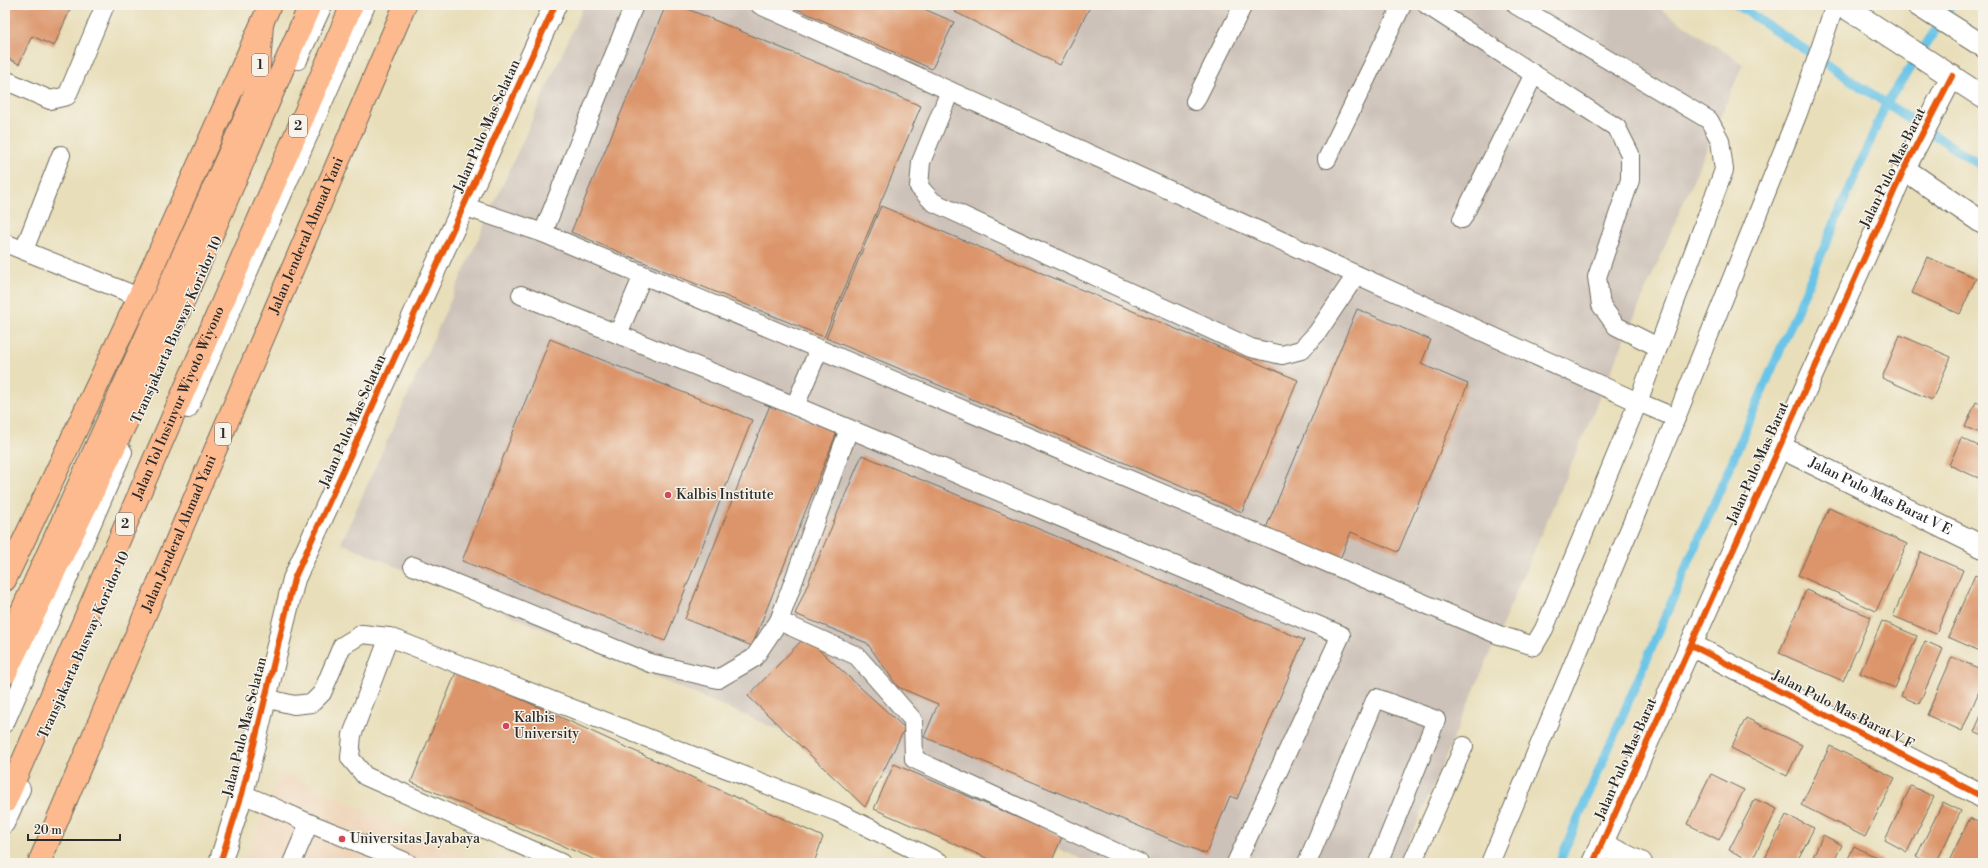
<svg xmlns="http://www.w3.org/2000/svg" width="1988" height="868" font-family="'Libre Bodoni',serif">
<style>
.built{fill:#efd6bb}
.industrial{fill:#cdc2b9}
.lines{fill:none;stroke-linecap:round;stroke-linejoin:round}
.stream{stroke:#69c4e7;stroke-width:9}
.building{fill:#dc956b}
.service-casing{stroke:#6d6a5d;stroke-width:20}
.minor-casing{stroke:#6d6a5d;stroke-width:24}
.tertiary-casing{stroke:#6d6a5d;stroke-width:24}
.trunk-casing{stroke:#6d6a5d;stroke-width:24}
.motorway-casing{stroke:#6d6a5d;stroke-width:24}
.service{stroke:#fff;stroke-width:18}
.minor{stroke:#fff;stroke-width:22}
.tertiary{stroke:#fff;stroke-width:22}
.trunk{stroke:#fcba8e;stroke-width:22}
.motorway{stroke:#fcba8e;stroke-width:22}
.cycleway-casing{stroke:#f7f3e8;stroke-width:8}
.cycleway{stroke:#e8590c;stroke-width:6}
.poi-dot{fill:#d1495b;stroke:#f7f3e8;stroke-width:1.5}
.labels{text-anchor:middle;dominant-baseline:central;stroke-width:3;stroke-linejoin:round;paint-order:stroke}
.shield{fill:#f7f3e8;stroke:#686764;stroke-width:1}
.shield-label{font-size:13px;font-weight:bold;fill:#2b2b2b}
.street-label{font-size:14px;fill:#2b2b2b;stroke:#f7f3e8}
.poi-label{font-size:14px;fill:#2b2b2b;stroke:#f7f3e8;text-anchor:start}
</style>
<rect width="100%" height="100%" fill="#f7f3e8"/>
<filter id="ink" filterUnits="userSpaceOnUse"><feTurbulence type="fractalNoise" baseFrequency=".025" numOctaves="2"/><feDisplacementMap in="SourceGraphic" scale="8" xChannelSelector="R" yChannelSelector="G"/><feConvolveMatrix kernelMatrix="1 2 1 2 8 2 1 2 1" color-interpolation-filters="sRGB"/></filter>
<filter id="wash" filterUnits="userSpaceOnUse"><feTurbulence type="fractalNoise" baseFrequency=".012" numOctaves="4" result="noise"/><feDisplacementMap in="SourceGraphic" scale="16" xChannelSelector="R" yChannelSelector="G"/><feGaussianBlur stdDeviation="0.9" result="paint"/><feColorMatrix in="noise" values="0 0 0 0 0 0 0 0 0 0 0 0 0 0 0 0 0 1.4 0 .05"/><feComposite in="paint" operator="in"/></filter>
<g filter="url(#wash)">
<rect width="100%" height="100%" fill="#e8deb9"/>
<polygon class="built" points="280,772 484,863 244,863"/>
<polygon class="industrial" points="584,5 1654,5 1743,64 1400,863 1091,863 341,543"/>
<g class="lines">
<g class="stream">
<polyline points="1737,5 1983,167"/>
<polyline points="1559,863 1886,104 1952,5"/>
</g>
</g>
<g id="blocks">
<g class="building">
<polygon points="5,5 72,5 54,46 32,36 19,64 5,57"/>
<polygon points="666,5 678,5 921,106 824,337 571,232"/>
<polygon points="788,5 915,5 954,22 932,69"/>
<polygon points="958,5 1091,5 1060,65 955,12"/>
<polygon points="881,206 1298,380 1242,512 826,338"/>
<polygon points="1927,257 1976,278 1960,314 1912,293"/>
<polygon points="1357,309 1431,340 1421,364 1468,384 1398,552 1351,532 1340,559 1266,528"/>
<polygon points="1900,335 1951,357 1932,400 1882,378"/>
<polygon points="550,339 752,420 665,641 462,561"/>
<polygon points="1976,402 1983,405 1983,434 1965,427"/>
<polygon points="770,405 837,432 752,646 685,619"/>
<polygon points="1961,438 1983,448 1983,474 1981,479 1949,465"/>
<polygon points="862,455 1304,640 1237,799 1230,796 1206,854 924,737 938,704 898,687 867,643 795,614"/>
<polygon points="1829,508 1907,544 1876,611 1798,575"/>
<polygon points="1921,552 1963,570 1936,634 1893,616"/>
<polygon points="1975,575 1983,579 1983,644 1980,651 1948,637"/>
<polygon points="1806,590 1871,617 1843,681 1779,653"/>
<polygon points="1882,621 1917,636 1895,688 1860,673"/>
<polygon points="805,637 905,728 865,807 748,696"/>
<polygon points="1925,641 1943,649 1919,704 1901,696"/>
<polygon points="1952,657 1983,670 1983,682 1962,731 1927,715"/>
<polygon points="457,670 823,837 814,863 603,863 411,782"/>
<polygon points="1983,711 1983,736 1974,732"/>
<polygon points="1746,718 1802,745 1787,776 1731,748"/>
<polygon points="1830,746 1895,778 1865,837 1801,805"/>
<polygon points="894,764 1062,837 1051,863 998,863 874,809"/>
<polygon points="1711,774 1744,790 1719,840 1687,824"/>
<polygon points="1911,786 1934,797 1907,852 1885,840"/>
<polygon points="1755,799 1777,809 1752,861 1729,850"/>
<polygon points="1943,802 1961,811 1936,863 1929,863 1916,857"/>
<polygon points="1786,815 1814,828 1796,863 1763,863"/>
<polygon points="1970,818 1983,825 1983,863 1948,863"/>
<polygon points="1823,835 1842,845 1833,863 1810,863"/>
<polygon points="1854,846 1882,860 1881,863 1846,863"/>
</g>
</g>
</g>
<g filter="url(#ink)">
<use href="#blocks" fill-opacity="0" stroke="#6d6a5d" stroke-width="1"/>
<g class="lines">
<defs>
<g id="service">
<polyline points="1427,5 1617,128 1630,154 1630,180 1597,277 1601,305 1616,326 1658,347"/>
<polyline points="1516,5 1709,120 1720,140 1724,170 1638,402 1676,418"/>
<polyline points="298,60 323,5"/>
<polyline points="5,80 50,100 67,96 105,5"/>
<polyline points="950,91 921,162 919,187 933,202 1251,348 1282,355 1301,350 1317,333 1356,275"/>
<polyline points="1195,101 1243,5"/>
<polyline points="1327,159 1402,5"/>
<polyline points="463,206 543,233 1499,635 1534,646 1544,629 1638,402 760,5"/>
<polyline points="1462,219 1534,74"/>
<polyline points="543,233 634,5"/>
<polyline points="5,243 139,297"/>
<polyline points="24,250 61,155"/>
<polyline points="521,295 795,406 1341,635 1236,863"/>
<polyline points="618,334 643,275"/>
<polyline points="795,406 819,349"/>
<polyline points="188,409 366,5"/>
<polyline points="849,429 779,621 857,656 913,720 914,759 1139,863"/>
<polyline points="413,566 650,663 718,679 754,658 779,621"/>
<polyline points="389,637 352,735 350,758 365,776 561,863"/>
<polyline points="265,698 294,705 312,703 322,693 342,646 362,634 389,637 837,812 941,863"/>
<polyline points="5,723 123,452"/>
<path d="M 242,794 C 265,803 286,813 309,823 C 342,837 375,848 408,863"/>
<polyline points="5,824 21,789"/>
<polyline points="292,863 309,823"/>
<polyline points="1307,863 1376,698 1436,720 1378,863"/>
<polyline points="1412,863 1464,746"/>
<polyline points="1490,863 1676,418 1798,113 1835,5"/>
</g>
<g id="minor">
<polyline points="1904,169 1983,223"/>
<path id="s1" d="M 1778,446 L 1983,547"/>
<polyline points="1691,645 1983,797"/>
<polyline points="1601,844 1641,863"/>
<polyline points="1593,863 1904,169 1952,76"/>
</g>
<g id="tertiary">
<polyline points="1842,5 1983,97"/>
<polyline points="1918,5 1983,46"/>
<polyline points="220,863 242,794 294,579 555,5"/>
</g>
<g id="trunk">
<polyline points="5,580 139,297 270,5"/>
<polyline points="5,648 251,105 258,81 262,24"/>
<path id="s2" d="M 39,863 L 405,5"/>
</g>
<g id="motorway">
<polyline points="5,674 174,323 310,5"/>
<path id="s3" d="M 5,802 L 352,5"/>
</g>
</defs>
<use href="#service" class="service-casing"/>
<use href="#minor" class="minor-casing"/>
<use href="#tertiary" class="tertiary-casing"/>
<use href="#trunk" class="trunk-casing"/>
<use href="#motorway" class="motorway-casing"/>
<use href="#service" class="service"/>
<use href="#minor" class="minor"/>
<use href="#tertiary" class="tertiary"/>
<use href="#trunk" class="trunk"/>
<use href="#motorway" class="motorway"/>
<defs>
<g id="cycleway">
<polyline points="1691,645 1983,797"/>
<polyline points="220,863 242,794 294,579 555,5"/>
<polyline points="1593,863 1904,169 1952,76"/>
</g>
</defs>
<use href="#cycleway" class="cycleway-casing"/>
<use href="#cycleway" class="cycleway"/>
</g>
</g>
<g class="poi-dot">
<circle cx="668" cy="495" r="4"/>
<circle cx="506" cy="726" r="4"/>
<circle cx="342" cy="839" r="4"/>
</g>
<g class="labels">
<g class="shield">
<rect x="252" y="54" width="16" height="22" rx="3"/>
<rect x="289" y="115" width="18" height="22" rx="3"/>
<rect x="215" y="423" width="16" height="22" rx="3"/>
<rect x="116" y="513" width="18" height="22" rx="3"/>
</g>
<g class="shield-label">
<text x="260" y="65">1</text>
<text x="298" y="126">2</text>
<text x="223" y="434">1</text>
<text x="125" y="524">2</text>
</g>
<g class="street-label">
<text transform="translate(487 126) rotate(-66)">Jalan Pulo Mas Selatan</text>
<text transform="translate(1893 168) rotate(-64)">Jalan Pulo Mas Barat</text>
<text stroke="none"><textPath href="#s2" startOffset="682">Jalan Jenderal Ahmad Yani</textPath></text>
<text transform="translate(177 330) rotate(-66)">Transjakarta Busway Koridor 10</text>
<text stroke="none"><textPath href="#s3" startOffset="435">Jalan Tol Insinyur Wiyoto Wiyono</textPath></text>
<text transform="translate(353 421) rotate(-66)">Jalan Pulo Mas Selatan</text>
<text transform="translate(1758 463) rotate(-66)">Jalan Pulo Mas Barat</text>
<text stroke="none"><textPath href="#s1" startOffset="114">Jalan Pulo Mas Barat V E</textPath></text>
<text stroke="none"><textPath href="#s2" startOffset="358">Jalan Jenderal Ahmad Yani</textPath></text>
<text transform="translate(84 645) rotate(-66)">Transjakarta Busway Koridor 10</text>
<text transform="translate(1843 710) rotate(27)">Jalan Pulo Mas Barat V F</text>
<text transform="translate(245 727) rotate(-76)">Jalan Pulo Mas Selatan</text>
<text transform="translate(1626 759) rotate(-66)">Jalan Pulo Mas Barat</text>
</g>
<g class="poi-label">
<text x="676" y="495">Kalbis Institute</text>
<text x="514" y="718">Kalbis<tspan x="514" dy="16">University</tspan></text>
<text x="350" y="839">Universitas Jayabaya</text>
</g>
</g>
<rect width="1988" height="868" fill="none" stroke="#f7f3e8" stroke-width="20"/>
<path d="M28 834v6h92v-6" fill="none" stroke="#2b2b2b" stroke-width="2"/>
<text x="34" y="834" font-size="12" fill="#2b2b2b" stroke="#f7f3e8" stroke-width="3" paint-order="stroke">20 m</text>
</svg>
